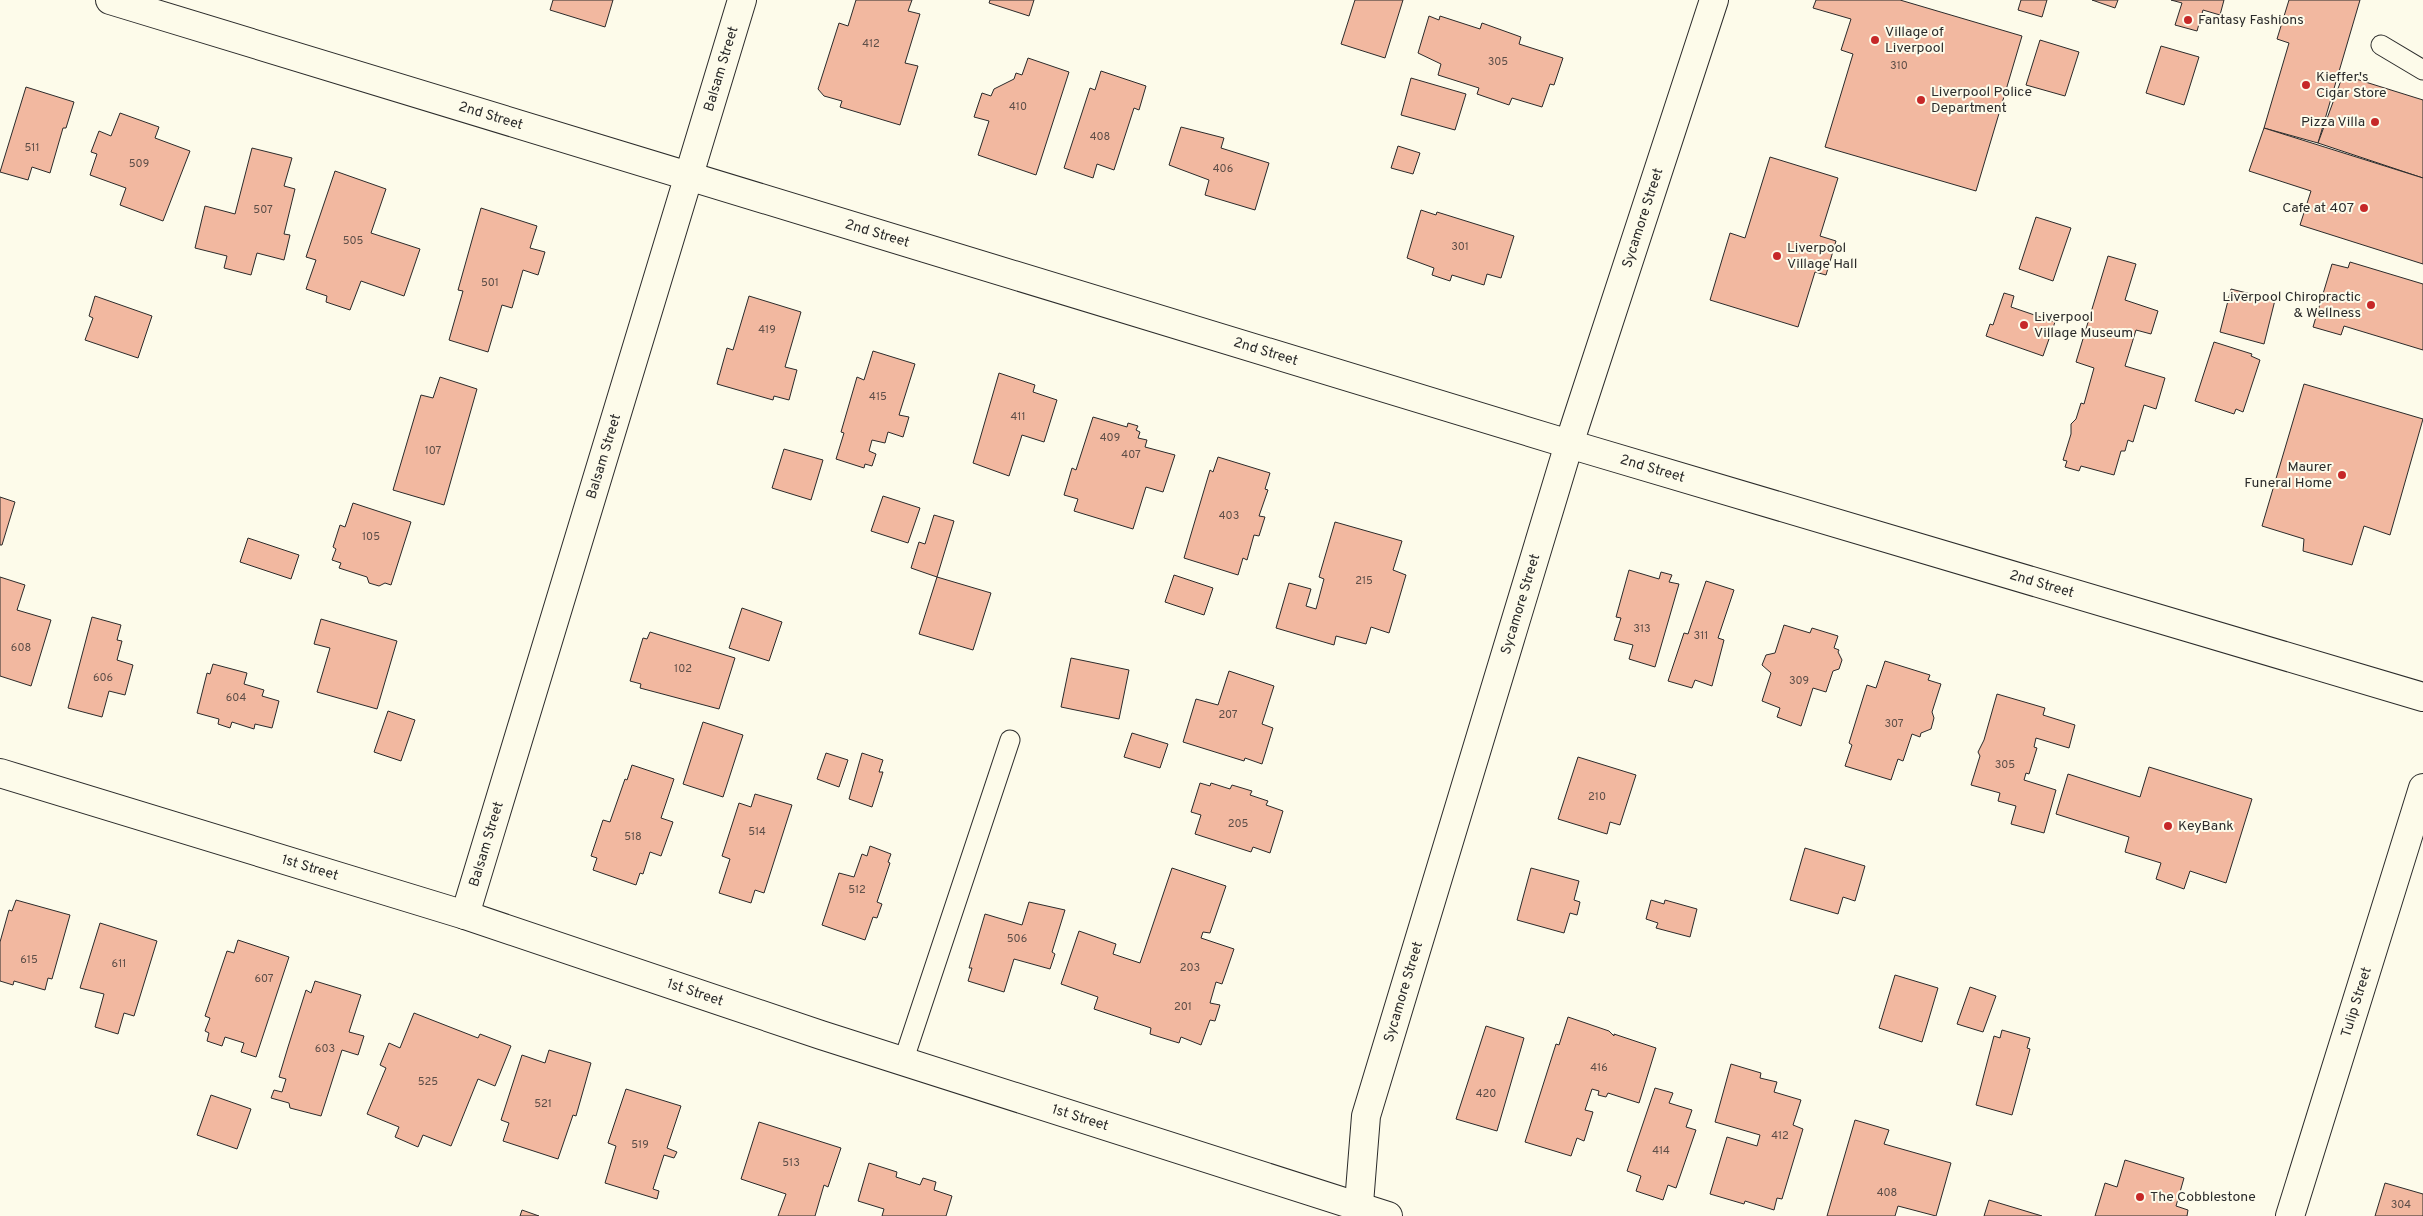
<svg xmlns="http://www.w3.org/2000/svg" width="2423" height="1216" font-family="Overpass,sans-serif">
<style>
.building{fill:#f2b8a0;stroke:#2b2b2b}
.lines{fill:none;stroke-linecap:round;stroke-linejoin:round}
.service-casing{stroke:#2b2b2b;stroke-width:21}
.minor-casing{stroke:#2b2b2b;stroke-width:30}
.tertiary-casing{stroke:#2b2b2b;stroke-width:30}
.primary-casing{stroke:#2b2b2b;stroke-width:30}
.service{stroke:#fdfbea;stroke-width:19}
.minor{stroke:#fdfbea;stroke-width:28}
.tertiary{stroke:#fdfbea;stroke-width:28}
.primary{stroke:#fdfbea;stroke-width:28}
.poi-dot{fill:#c62828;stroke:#fdfbea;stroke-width:2}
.labels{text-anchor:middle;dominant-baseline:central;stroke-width:4;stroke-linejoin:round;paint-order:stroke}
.number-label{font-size:11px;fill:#5d4e48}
.poi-label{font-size:14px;fill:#2b2b2b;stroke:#fdfbea;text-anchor:start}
.street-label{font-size:14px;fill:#2b2b2b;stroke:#fdfbea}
</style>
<rect width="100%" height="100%" fill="#fdfbea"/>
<g class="building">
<polygon points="553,0 613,0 605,27 550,10"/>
<polygon points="856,0 912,0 908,11 920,14 905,63 918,66 900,125 840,107 842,101 824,96 818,89 839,23 848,26"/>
<polygon points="990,0 1034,0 1029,16 989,3"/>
<polygon points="1355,0 1403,0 1385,58 1341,44"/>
<polygon points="1816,0 1900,0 2022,36 1976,191 1825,147 1853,54 1841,50 1851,19 1813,8"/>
<polygon points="2021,0 2047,0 2042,17 2018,10"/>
<polygon points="2092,0 2118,0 2115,8"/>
<polygon points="2171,0 2224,0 2220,15 2203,10 2197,31 2175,25 2182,3"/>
<polygon points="2289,0 2360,0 2318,143 2264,128 2289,43 2277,39"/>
<polygon points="1429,16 1439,20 1440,16 1480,29 1482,23 1521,37 1519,44 1563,58 1554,85 1550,84 1542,107 1512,98 1509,105 1477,94 1479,88 1438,75 1441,64 1418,53"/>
<polygon points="2040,40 2079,52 2065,96 2026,85"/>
<polygon points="2161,46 2199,57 2184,105 2146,93"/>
<polygon points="1028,58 1069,72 1036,175 978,155 989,121 974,117 982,93 991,96 994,89 1014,79 1016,73 1022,75"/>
<polygon points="1101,71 1146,86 1139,110 1134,108 1114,170 1097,164 1093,178 1064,168 1090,88 1095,90"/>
<polygon points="2343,75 2423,100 2423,178 2318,143"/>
<polygon points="1411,78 1466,94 1455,130 1401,115"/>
<polygon points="26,87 74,102 66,128 63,128 50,173 32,167 28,180 0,172"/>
<polygon points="120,113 159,127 155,138 190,151 163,221 120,205 126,188 90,175 97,154 91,152 99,131 111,136"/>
<polygon points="1181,127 1224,138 1221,148 1269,163 1255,210 1205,195 1209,180 1169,165"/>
<polygon points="2264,128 2423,178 2423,264 2300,225 2311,191 2249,171"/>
<polygon points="1398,146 1420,153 1413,174 1391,168"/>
<polygon points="252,148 292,158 284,186 295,189 284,234 290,235 284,260 257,253 251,275 224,268 227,256 195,248 205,206 235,214"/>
<polygon points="1770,157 1838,178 1820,236 1836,241 1826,275 1815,272 1798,327 1710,300 1730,233 1745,238"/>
<polygon points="335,171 386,189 371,233 420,249 404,296 361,281 350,310 326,302 327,296 306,289 316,260 306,257"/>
<polygon points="481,208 537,226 530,248 545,252 538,275 523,270 512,308 502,305 488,352 449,340 463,291 458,290"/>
<polygon points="1421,210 1436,215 1437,212 1514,236 1501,278 1487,274 1484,285 1452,275 1450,281 1432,275 1434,268 1407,258"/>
<polygon points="2036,217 2071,228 2053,281 2019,269"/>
<polygon points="2108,256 2136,264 2125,300 2158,311 2151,334 2136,330 2125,366 2165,378 2156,409 2144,405 2133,442 2128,440 2125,451 2121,451 2114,475 2081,466 2079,471 2065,467 2067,461 2063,460 2071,434 2071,424 2076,419 2081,403 2084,404 2094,368 2076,362"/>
<polygon points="2350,262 2423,284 2423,350 2344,326 2341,335 2313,327 2332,264 2348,268"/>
<polygon points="2231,289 2275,300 2264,344 2220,332"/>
<polygon points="2004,293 2014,296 2011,307 2055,322 2043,356 1986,336 1990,324 1993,325"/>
<polygon points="95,296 152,316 138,358 85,340 93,318 89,316"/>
<polygon points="749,296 801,312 785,367 797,370 789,400 774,396 773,400 717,384 727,348 733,350"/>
<polygon points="2214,342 2252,354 2251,356 2260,360 2243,412 2236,409 2234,414 2195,401"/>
<polygon points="873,351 915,364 899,415 909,417 903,437 888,432 885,443 872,440 869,451 876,454 872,466 865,464 864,468 836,459 844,433 841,432 857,377 864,380"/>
<polygon points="999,373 1035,385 1033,392 1057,400 1044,442 1022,435 1009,476 973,463"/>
<polygon points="440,377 477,389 444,505 393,490 421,395 433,398"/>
<polygon points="2304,384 2423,419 2390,535 2364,526 2352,565 2303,551 2304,539 2262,526"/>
<polygon points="1093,417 1127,427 1128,423 1138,426 1136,430 1140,432 1138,438 1147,440 1145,447 1175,455 1163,492 1146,487 1133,529 1074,511 1078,499 1064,495 1072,468 1076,470"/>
<polygon points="784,449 823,460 811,500 772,488"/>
<polygon points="1218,457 1270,473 1265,489 1268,490 1259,516 1265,517 1259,536 1254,535 1247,560 1243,558 1238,575 1184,558 1210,470 1213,472"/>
<polygon points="883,496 920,508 908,543 871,531"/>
<polygon points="0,497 15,502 2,545 0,545"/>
<polygon points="353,503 411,522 391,585 385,583 379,586 369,583 367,577 339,568 341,563 332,560 336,549 333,547 340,525 345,527"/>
<polygon points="934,515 954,521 937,577 911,568 919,542 925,544"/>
<polygon points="1335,522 1402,541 1393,570 1406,575 1389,633 1371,627 1366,644 1336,636 1334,645 1276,628 1289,583 1311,589 1306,606 1316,609 1324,579 1319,577"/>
<polygon points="248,538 299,555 291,579 240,562"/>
<polygon points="1629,570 1659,579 1661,572 1672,575 1669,582 1679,584 1655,667 1629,659 1633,645 1614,640 1621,618 1616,617"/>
<polygon points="1174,575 1213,588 1204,615 1165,602"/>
<polygon points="0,577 25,585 17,610 51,620 31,686 0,676"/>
<polygon points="937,577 991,593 973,650 919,634"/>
<polygon points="1706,581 1734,590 1718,638 1724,640 1712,686 1695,680 1692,688 1668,681 1684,633 1688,634"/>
<polygon points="742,608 782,622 769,661 729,648"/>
<polygon points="92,617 121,625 117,640 122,641 117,660 133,665 125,695 109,691 102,717 68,708"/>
<polygon points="321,619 397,641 377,709 317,692 330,648 314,644"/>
<polygon points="1784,625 1810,633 1812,628 1838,636 1834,648 1839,650 1838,652 1842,660 1839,669 1833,671 1826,692 1813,688 1801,726 1777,717 1780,708 1762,701 1771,673 1762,665 1766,655 1775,653"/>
<polygon points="650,632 735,658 719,709 640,688 641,684 630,681 643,638 647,639"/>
<polygon points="1071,658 1129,670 1119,719 1061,707"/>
<polygon points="1885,661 1930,675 1928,680 1941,684 1932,712 1934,718 1931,729 1921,733 1920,737 1912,734 1903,761 1898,759 1891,780 1845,766 1852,745 1849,743 1867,685 1876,688"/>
<polygon points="213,664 247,673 244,684 264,690 262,696 279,701 272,728 255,724 254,729 232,722 230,728 218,724 219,719 197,713 207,673 210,674"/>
<polygon points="1229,671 1274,686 1262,724 1273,728 1262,764 1245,758 1244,761 1183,742 1196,699 1218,705"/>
<polygon points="1997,694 2045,708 2043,715 2075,725 2069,748 2036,738 2034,747 2037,748 2029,774 2026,773 2024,780 2056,790 2044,833 2011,824 2016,806 1998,801 2000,793 1971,785 1980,756 1978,752 1984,740"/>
<polygon points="388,711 415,720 401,761 374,752"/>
<polygon points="703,722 743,735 723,797 683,784"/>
<polygon points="1132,733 1168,744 1160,768 1124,757"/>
<polygon points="826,753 848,760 839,787 817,779"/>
<polygon points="862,753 883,760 879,772 883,772 872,807 849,799"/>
<polygon points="1578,757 1636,775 1620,825 1610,822 1607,834 1558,819"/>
<polygon points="632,765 674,779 661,818 673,822 661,856 650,852 643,874 640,873 636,885 593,870 597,858 591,856 603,820 610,822 625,779 627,780"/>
<polygon points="2149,767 2252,799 2226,883 2190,871 2184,889 2156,879 2161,863 2125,852 2129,837 2056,814 2068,774 2140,797"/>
<polygon points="1200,783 1210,786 1211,783 1230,789 1232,785 1252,791 1250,795 1268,801 1266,805 1283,811 1270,853 1253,847 1251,852 1195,834 1201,815 1191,812"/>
<polygon points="755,794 792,805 764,893 755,890 751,903 719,893 730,859 722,856 739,803 751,807"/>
<polygon points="870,846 891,854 888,862 890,863 877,902 882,904 877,918 873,917 865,940 822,925 839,873 854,877 862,854 867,856"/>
<polygon points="1805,848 1865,866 1855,901 1843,897 1838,914 1790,900"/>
<polygon points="1172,868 1226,886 1210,933 1203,932 1201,938 1234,949 1222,984 1216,982 1210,1003 1220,1005 1215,1021 1210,1020 1201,1045 1181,1037 1179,1043 1150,1034 1151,1028 1094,1009 1098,997 1061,984 1079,931 1116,944 1113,954 1140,963"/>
<polygon points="1531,868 1579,881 1574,900 1580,902 1577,915 1570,913 1564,933 1517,920"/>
<polygon points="16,900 70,915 52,979 48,978 45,990 14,981 13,985 0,981 0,942 9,910 12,911"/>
<polygon points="1651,900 1664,904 1665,900 1697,909 1690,937 1656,928 1658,923 1646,919"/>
<polygon points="1029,902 1065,910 1052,952 1055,954 1050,969 1014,959 1004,992 968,981 972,968 969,968 985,914 1022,925"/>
<polygon points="100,923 157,941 134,1016 124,1013 118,1034 95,1027 104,994 80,988"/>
<polygon points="238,940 289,957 256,1057 241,1052 244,1043 225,1037 222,1046 207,1041 209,1033 205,1031 210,1018 205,1016 227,951 234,953"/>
<polygon points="1895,975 1938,988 1922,1042 1879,1028"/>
<polygon points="315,981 361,995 349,1032 364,1036 358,1055 342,1050 321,1116 290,1108 289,1103 271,1098 274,1090 282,1092 286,1079 279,1077 288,1047 306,990 311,993"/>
<polygon points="1970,987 1996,996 1983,1032 1957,1024"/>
<polygon points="414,1013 478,1038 480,1034 511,1046 495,1086 478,1079 451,1146 423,1135 418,1147 395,1137 399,1127 367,1114 386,1068 380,1065 389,1043 400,1048"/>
<polygon points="1568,1017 1609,1031 1614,1036 1614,1034 1656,1048 1639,1103 1608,1093 1606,1097 1598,1095 1599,1091 1592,1089 1585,1110 1593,1112 1584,1141 1577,1138 1571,1156 1525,1142 1556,1044 1559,1045"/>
<polygon points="1486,1026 1524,1038 1497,1131 1456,1119"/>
<polygon points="2002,1030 2030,1038 2027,1048 2030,1049 2012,1115 1976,1105 1994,1036 2000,1038"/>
<polygon points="549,1050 591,1063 576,1116 573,1115 558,1159 503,1141 509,1123 501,1120 522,1055 545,1063"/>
<polygon points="1731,1064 1761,1073 1760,1078 1777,1082 1774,1092 1801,1100 1793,1125 1803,1129 1782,1199 1777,1198 1774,1210 1745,1201 1744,1204 1710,1194 1727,1137 1757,1146 1760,1135 1715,1122"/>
<polygon points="1655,1088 1673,1093 1669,1103 1692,1110 1686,1127 1696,1130 1676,1188 1668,1185 1663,1200 1636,1191 1641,1176 1627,1171"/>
<polygon points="626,1089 681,1106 667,1148 677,1152 674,1158 664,1155 653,1189 659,1191 657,1199 605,1183 616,1146 608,1143"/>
<polygon points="211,1095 251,1109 237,1149 197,1135"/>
<polygon points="1855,1120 1889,1130 1884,1144 1951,1163 1936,1216 1898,1206 1895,1216 1827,1216"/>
<polygon points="759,1122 841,1148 828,1187 824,1185 815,1216 778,1216 786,1194 741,1179"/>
<polygon points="2125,1160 2184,1178 2176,1206 2188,1210 2187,1216 2095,1216 2105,1183 2117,1187"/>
<polygon points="869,1163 897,1172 896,1177 920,1185 923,1178 936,1182 934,1190 952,1196 946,1216 882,1216 884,1209 858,1201"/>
<polygon points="2385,1183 2423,1194 2423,1216 2375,1216"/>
<polygon points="1989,1200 2042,1216 1984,1216"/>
<polygon points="522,1210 539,1216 520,1216"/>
</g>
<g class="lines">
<defs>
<g id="service">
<polyline points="2381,45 2423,70"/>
<polyline points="903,1062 1010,740"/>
</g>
<g id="minor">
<path id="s1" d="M 0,773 L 465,915 L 821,1035 L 1388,1216"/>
<path id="s2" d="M 465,915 L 742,0"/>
<path id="s3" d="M 1358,1216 L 1366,1116 L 1569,444 L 1714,0"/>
</g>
<g id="tertiary">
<path id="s4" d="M 2290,1216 L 2423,788"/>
</g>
<g id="primary">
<path id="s5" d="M 110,0 L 1569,444 L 2423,697"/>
</g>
</defs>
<use href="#service" class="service-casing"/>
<use href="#minor" class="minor-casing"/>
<use href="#tertiary" class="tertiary-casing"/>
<use href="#primary" class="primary-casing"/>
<use href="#service" class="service"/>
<use href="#minor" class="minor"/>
<use href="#tertiary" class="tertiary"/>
<use href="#primary" class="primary"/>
</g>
<g class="poi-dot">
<circle cx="2188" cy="20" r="5"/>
<circle cx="1875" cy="40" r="5"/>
<circle cx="2306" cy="85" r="5"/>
<circle cx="1921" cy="100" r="5"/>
<circle cx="2375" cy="122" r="5"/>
<circle cx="2364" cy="208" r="5"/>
<circle cx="1777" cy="256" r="5"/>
<circle cx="2371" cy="305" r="5"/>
<circle cx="2024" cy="325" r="5"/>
<circle cx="2342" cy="475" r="5"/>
<circle cx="2168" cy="826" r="5"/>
<circle cx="2140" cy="1197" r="5"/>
</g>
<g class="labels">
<g class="number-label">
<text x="871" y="44">412</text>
<text x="1498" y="62">305</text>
<text x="1899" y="66">310</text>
<text x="1018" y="107">410</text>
<text x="1100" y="137">408</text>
<text x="32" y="148">511</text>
<text x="139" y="164">509</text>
<text x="1223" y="169">406</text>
<text x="263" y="210">507</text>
<text x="353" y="241">505</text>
<text x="1460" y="247">301</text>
<text x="490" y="283">501</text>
<text x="767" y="330">419</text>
<text x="878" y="397">415</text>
<text x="1018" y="417">411</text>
<text x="1110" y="438">409</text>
<text x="433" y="451">107</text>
<text x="1131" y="455">407</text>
<text x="1229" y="516">403</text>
<text x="371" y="537">105</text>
<text x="1364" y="581">215</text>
<text x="1642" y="629">313</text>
<text x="1701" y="636">311</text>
<text x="21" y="648">608</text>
<text x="683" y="669">102</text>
<text x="103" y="678">606</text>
<text x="1799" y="681">309</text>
<text x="236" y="698">604</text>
<text x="1228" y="715">207</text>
<text x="1894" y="724">307</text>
<text x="2005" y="765">305</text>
<text x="1597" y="797">210</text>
<text x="1238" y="824">205</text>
<text x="757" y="832">514</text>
<text x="633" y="837">518</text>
<text x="857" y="890">512</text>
<text x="1017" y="939">506</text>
<text x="29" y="960">615</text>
<text x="119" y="964">611</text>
<text x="1190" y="968">203</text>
<text x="264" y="979">607</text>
<text x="1183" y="1007">201</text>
<text x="325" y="1049">603</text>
<text x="1599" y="1068">416</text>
<text x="428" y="1082">525</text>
<text x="1486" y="1094">420</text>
<text x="543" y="1104">521</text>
<text x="1780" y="1136">412</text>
<text x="640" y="1145">519</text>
<text x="1661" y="1151">414</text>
<text x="791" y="1163">513</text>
<text x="1887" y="1193">408</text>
<text x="2401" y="1205">304</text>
</g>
<g class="poi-label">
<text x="2198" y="20">Fantasy Fashions</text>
<text x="1885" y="32">Village of<tspan x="1885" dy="16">Liverpool</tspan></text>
<text x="2316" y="77">Kieffer's<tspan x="2316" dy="16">Cigar Store</tspan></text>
<text x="1931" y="92">Liverpool Police<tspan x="1931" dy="16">Department</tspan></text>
<text x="2365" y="122" text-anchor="end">Pizza Villa</text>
<text x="2354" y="208" text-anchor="end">Cafe at 407</text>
<text x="1787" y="248">Liverpool<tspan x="1787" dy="16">Village Hall</tspan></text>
<text x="2361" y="297" text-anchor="end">Liverpool Chiropractic<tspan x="2361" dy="16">&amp; Wellness</tspan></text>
<text x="2034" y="317">Liverpool<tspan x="2034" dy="16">Village Museum</tspan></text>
<text x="2332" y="467" text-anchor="end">Maurer<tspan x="2332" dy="16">Funeral Home</tspan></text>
<text x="2178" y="826">KeyBank</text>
<text x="2150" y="1197">The Cobblestone</text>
</g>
<g class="street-label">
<text stroke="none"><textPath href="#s2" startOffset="884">Balsam Street</textPath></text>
<text stroke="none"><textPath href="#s5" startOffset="398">2nd Street</textPath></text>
<text stroke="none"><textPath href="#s3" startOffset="1040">Sycamore Street</textPath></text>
<text stroke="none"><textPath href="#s5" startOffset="802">2nd Street</textPath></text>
<text stroke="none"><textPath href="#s5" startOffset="1208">2nd Street</textPath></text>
<text stroke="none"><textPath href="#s2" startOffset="479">Balsam Street</textPath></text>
<text stroke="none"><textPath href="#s5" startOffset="1612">2nd Street</textPath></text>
<text stroke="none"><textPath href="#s5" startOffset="2018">2nd Street</textPath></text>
<text stroke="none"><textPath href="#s3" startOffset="635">Sycamore Street</textPath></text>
<text stroke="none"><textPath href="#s2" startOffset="74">Balsam Street</textPath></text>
<text stroke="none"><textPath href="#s1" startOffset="324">1st Street</textPath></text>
<text stroke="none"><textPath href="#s1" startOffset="729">1st Street</textPath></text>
<text stroke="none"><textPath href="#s3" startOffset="230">Sycamore Street</textPath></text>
<text stroke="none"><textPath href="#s4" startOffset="224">Tulip Street</textPath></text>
<text stroke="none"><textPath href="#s1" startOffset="1134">1st Street</textPath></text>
</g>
</g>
</svg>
